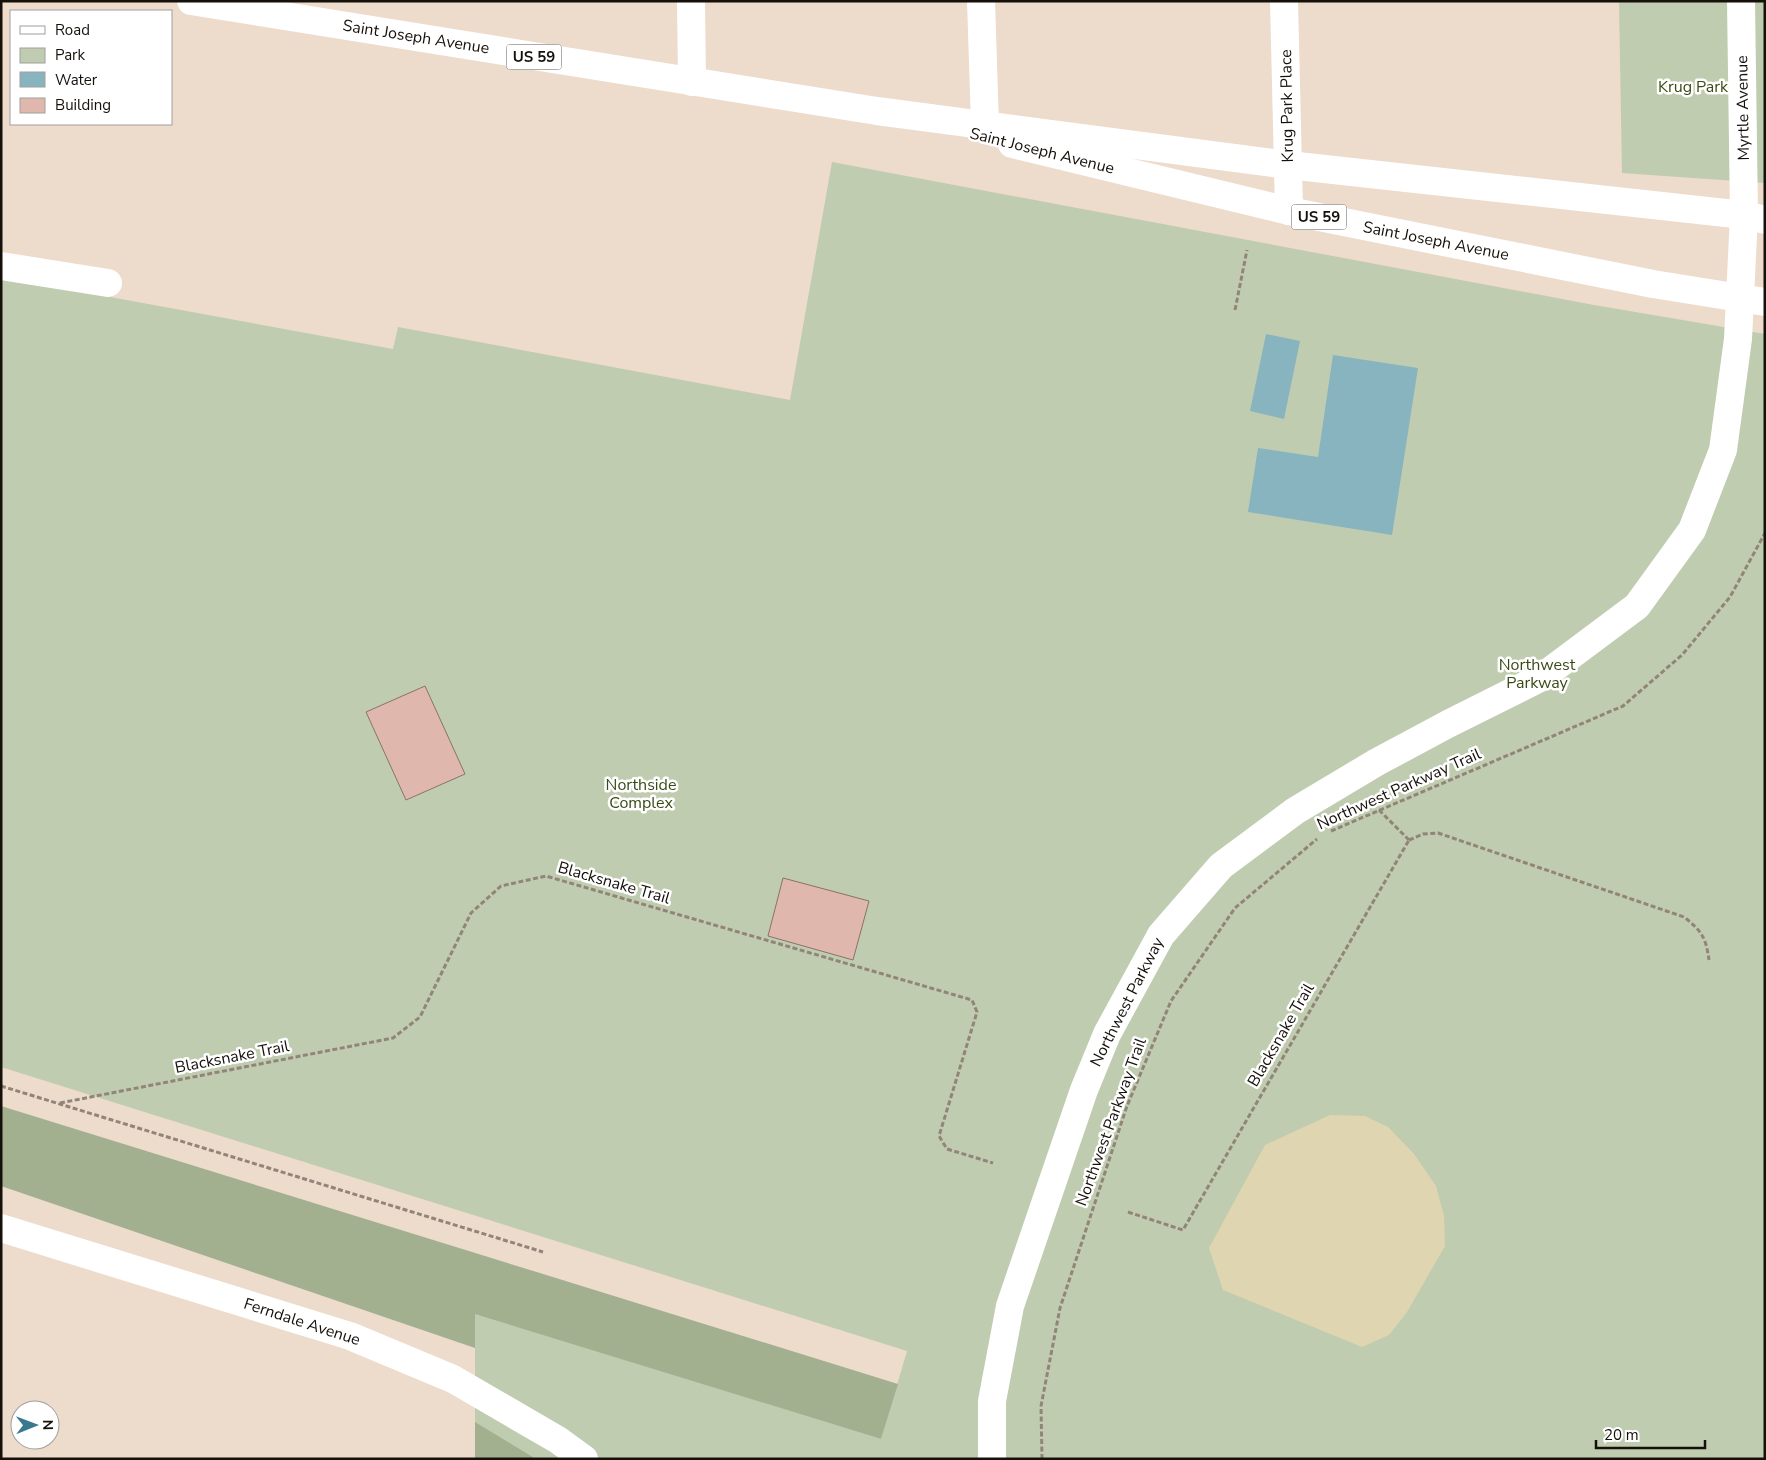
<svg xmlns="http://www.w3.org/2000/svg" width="1766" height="1460" font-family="'Nunito Sans',sans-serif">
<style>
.green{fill:#c0ccaf}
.forest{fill:#a3b08f}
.sand{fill:#dfd5b0}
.water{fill:#88b4bf}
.building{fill:#e0b7ad;stroke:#88726c}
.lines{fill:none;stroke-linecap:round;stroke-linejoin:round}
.path{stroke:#918579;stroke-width:3;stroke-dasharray:5 2.5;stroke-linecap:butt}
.minor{stroke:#fff;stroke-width:28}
.major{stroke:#fff;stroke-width:28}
.labels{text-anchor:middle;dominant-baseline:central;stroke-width:5;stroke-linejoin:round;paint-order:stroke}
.shield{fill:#fff;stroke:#5c5854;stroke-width:1}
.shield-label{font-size:15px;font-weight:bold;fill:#16100b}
.street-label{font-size:16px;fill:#16100b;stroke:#fff}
.park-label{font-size:16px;fill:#394a15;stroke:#fff}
</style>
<rect width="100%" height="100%" fill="#eddbcb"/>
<g class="green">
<polygon points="1619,1 1765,1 1765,183 1622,173"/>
<polygon points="832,162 1594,305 1765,334 1765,1459 475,1459 475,1313 881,1439 907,1351 1,1067 1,277 393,349 398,327 790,400"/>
</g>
<g class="forest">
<polygon points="1,1106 898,1384 881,1439 475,1314 475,1348 1,1186"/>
<polygon points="475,1422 536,1459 475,1459"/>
</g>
<polygon class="sand" points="1330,1115 1365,1116 1388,1127 1414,1154 1436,1186 1444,1216 1445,1246 1407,1312 1389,1335 1362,1347 1223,1290 1209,1248 1265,1145"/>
<g class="water">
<polygon points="1266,334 1300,341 1284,419 1250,411"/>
<polygon points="1333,355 1418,368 1392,535 1248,512 1258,448 1318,457"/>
</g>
<g class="building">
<polygon points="425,686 465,774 406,800 366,712"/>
<polygon points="783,878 869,901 853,960 768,936"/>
</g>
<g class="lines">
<g class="path">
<polyline points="1235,310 1247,250"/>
<polyline points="1379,810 1409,840"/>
<polyline points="1331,831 1623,706 1682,655 1730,597 1765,533"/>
<path d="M 1409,840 L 1423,834 L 1438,833 L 1684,917 C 1702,931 1706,938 1709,960"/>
<polyline points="1,1086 543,1252"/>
<polyline points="60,1103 393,1038 420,1017 471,913 501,886 546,876 972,1000 977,1012 939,1136 947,1149 993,1163"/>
<polyline points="1128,1212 1183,1230 1409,840"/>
<polyline points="1042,1459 1041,1406 1060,1308 1127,1106 1171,1001 1235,908 1317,839"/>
</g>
<g class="minor">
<polyline points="691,1 692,82"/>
<polyline points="981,1 985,125"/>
<polyline points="1284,1 1289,211"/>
<polyline points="1,266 108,283"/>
<polyline points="1,1228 350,1336 453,1379 558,1440 584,1459"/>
<polyline points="992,1459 992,1401 1010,1306 1084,1090 1107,1034 1161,935 1221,866 1295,811 1377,762 1448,724 1542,677 1637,606 1692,530 1723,450 1738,339 1744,215 1741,1"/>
</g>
<g class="major">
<polyline points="191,1 877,111 1288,165 1744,215 1765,220"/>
<polyline points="1012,144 1289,211 1653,284 1765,302"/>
</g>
</g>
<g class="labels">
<g class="shield">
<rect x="506.5" y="44.5" width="55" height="25" rx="4"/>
<rect x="1291.5" y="204.5" width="55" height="25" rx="4"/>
</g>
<g class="shield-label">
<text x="534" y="57">US 59</text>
<text x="1319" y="217">US 59</text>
</g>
<g class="street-label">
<text transform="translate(416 37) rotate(9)">Saint Joseph Avenue</text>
<text transform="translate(1287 106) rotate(-91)">Krug Park Place</text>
<text transform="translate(1743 108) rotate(-91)">Myrtle Avenue</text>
<text transform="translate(1042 151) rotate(14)">Saint Joseph Avenue</text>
<text transform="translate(1436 241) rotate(11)">Saint Joseph Avenue</text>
<text transform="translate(1399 789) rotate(-24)">Northwest Parkway Trail</text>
<text transform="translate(614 883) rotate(16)">Blacksnake Trail</text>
<text transform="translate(1127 1002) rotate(-63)">Northwest Parkway</text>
<text transform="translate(1281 1035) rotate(-60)">Blacksnake Trail</text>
<text transform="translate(232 1057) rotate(-11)">Blacksnake Trail</text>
<text transform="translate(1111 1122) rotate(-70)">Northwest Parkway Trail</text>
<text transform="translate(302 1322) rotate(18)">Ferndale Avenue</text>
</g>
<g class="park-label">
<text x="1693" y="87">Krug Park</text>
<text x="1537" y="665">Northwest<tspan x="1537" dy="18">Parkway</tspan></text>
<text x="641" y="785">Northside<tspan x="641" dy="18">Complex</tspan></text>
</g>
</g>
<rect width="1766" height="1460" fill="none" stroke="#16100b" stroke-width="5"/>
<rect x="10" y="10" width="162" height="115" fill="#ffffff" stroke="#a29f9d"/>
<rect x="20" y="26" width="25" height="8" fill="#ffffff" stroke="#a29f9d"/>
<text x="55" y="35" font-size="15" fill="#16100b">Road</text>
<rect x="20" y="48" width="25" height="15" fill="#c0ccaf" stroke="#a29f9d"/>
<text x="55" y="60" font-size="15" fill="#16100b">Park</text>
<rect x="20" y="72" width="25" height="15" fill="#88b4bf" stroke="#a29f9d"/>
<text x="55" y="85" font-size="15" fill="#16100b">Water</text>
<rect x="20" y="98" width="25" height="15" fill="#e0b7ad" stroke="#a29f9d"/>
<text x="55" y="110" font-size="15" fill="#16100b">Building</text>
<g transform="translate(35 1425) rotate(89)"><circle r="24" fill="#ffffff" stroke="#a29f9d"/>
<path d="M0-4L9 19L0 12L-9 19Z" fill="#39798d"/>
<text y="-8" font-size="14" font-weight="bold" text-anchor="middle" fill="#16100b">N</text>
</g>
<path d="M1596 1440v8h109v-8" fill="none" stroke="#16100b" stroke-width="2.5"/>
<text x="1604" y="1440" font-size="15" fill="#16100b" stroke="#ffffff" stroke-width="4" paint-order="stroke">20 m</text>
</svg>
